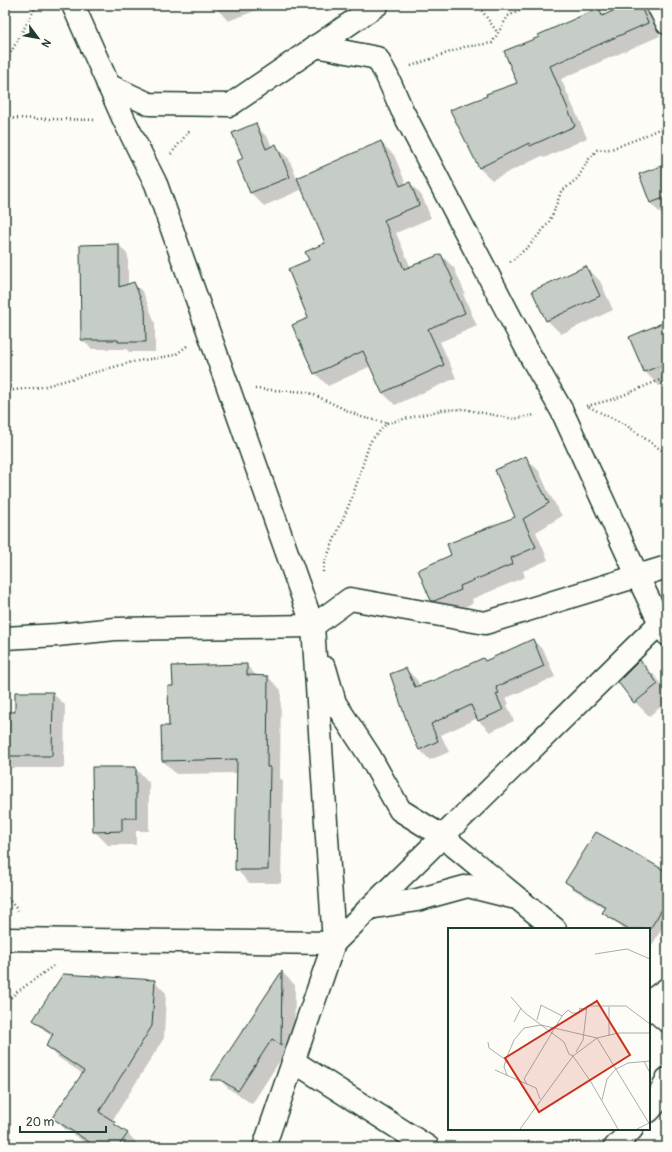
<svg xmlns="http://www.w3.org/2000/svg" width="672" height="1152" font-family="Pangolin,sans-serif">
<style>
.shadow{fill:#0003}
.building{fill:#c6cdc7;stroke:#1f3d34}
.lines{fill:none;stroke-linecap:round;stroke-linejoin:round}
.minor-casing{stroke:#1f3d34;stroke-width:25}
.path{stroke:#1f3d34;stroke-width:2.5;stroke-dasharray:1 3;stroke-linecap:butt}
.minor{stroke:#fdfcf7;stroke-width:22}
.inset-road{fill:none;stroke:#a4b0a9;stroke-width:1}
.view{fill:#c8321e;fill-opacity:0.15;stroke:#c8321e;stroke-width:2}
.inset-edge{fill:none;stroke:#1f3d34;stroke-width:2}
</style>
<rect width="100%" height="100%" fill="#fdfcf7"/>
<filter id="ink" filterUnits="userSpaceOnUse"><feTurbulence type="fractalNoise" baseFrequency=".025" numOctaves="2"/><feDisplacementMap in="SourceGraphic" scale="8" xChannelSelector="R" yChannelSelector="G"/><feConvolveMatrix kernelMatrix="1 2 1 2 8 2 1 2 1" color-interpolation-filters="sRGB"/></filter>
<g filter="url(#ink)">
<g class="shadow">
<polygon points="216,5 258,5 260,9 228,21 218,10"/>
<polygon points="628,5 642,5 650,13 660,36 561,79 587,138 544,158 542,156 492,180 479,168 540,38 599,10 605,15"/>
<polygon points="255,125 268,138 272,147 276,146 289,159 297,179 381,143 394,155 406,184 410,183 422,196 431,218 396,233 411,268 441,255 454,268 465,293 463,294 477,326 440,342 456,378 395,405 382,392 371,366 328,386 315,373 310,318 310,261 327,243 303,189 264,206 251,193 238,161 244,159"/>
<polygon points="667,165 667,216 664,217 650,203"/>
<polygon points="119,245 128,255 128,285 133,283 143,292 155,323 155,352 129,352 127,349 92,349 82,340"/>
<polygon points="586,267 600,281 613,310 561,334 547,320"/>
<polygon points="667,322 667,382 659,386 645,372 631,337"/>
<polygon points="526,458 539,471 549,493 562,516 536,532 548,560 523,571 525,577 472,599 473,603 448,614 445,613 432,600 452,556 517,517"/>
<polygon points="533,640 544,651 555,677 506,698 509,704 507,705 514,721 490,732 479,721 478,718 441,735 449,752 430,760 419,749 406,669 417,680 420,686 485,661"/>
<polygon points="640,662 654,675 667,692 667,702 649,716 635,702 619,682"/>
<polygon points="246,665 257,676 268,677 281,690 280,778 283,781 281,883 249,883 236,869 238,773 176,774 163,761 170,727 174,687"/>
<polygon points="52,693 65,705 64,768 6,768 5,766 5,713 16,713"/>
<polygon points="135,768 149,782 149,831 136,831 136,845 108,845 94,831"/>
<polygon points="596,833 666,871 667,869 667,919 650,949 649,929 621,929 623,927 611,919 604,913 606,909 573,889 566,882"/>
<polygon points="282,972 295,985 294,1057 286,1051 252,1104 228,1088 215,1075"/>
<polygon points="154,981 166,993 164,1038 112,1121 120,1129 127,1133 139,1145 138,1147 92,1147 66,1130 54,1118 83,1074 59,1058 47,1046 53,1037 46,1032 34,1020"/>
</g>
<g class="building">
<polygon points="626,5 640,5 648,23 550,66 575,126 530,146 529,143 479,168 450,110 487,96 486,94 517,83 504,51 539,37 538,35 599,8 602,16"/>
<polygon points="256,123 266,149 276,144 290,177 250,193 237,161 243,158 232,133"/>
<polygon points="381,141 400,186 410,182 419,205 384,220 404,269 441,254 453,280 451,281 465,313 428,329 444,365 382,393 363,351 314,374 292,325 308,318 288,269 309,260 305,252 325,243 297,178"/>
<polygon points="667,164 667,197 650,203 639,174"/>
<polygon points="119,244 119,287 134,282 145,310 146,342 118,342 118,340 81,340 80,245"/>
<polygon points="586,266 600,296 546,321 532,291"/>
<polygon points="667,321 667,363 644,372 629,337"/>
<polygon points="526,456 536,479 549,503 523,519 536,547 511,558 513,564 460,586 461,590 434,601 431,601 418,570 451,555 447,544 515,517 495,470"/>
<polygon points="533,639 544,666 496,687 499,693 496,694 503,710 478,721 471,705 431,724 438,741 419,750 411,733 390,674 406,668 415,687 437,679 483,658 485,661"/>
<polygon points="640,660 658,684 634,703 618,682"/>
<polygon points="247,664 247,675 268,676 267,767 270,767 268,870 235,870 237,759 162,761 161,726 169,726 168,686 173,686 172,666"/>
<polygon points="15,692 53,692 52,756 5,756 5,712 15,712"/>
<polygon points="92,767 136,767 136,818 122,818 122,831 93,832"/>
<polygon points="596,832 650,862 667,872 667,901 650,929 629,929 602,913 606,907 565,882"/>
<polygon points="282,971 281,1045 272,1039 238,1091 221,1080 210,1080"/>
<polygon points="63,974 155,980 152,1026 99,1112 115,1122 114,1124 128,1133 118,1147 97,1147 52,1118 84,1071 46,1046 53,1034 33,1020"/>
</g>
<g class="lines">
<defs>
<g id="minor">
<polyline points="73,5 124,120 156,184 313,626 334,943 264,1147"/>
<polyline points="657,5 660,9 667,23"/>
<polyline points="316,46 377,58 387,76 402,110 531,357 562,411 637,575 660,623 667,634"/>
<polyline points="108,85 149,104 230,105 377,5"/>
<polyline points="5,638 57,635 115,629 313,626 350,599 485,623 667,567"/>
<polyline points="325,668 335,703 369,755 400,810 442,836 555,929"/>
<polyline points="369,908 417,900 468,886 512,897"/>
<polyline points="5,939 334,943 667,616"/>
<polyline points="649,1002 667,989"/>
<polyline points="649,1006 667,1021"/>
<polyline points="293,1061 428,1147"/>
<polyline points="649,1111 656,1103 667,1079"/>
<polyline points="615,1147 632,1129"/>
</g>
</defs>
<use href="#minor" class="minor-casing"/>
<g class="path">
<polyline points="476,5 480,8 497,32"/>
<polyline points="5,63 37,5"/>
<polyline points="411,66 464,47 492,43 508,16 533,5"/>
<polyline points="5,118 97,120"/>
<polyline points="171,154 189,131"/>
<polyline points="510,262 529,246 548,224 554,211 561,192 578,178 588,160 597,150 611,149 640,138 667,125"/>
<polyline points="255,389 308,392 361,417 387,423"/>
<polyline points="5,391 42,387 132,362 175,355 187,346"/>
<polyline points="587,406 614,399 667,377"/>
<polyline points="589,407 626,425 667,454"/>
<polyline points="323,572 324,564 353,495 370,442 387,423 442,410 464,409 483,413 514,419 535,415"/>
<polyline points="5,895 20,913"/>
<polyline points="5,1003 17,992 53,966"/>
<polyline points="513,1147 528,1142 569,1143 590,1144"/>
</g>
<use href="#minor" class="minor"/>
</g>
</g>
<g transform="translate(448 928)">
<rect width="202" height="202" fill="#fdfcf7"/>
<path class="inset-road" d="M 147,26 L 179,21 L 202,31M 63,69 L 77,85 L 116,114 L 121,126 L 125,128 L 143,154 L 170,201M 89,92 L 93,77 L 114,88M 66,94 L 73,80M 161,108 L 161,79M 40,114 L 41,120 L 58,132M 128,124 L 135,112 L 139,78 L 178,78 L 202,96M 196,133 L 202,145M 47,142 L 88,160 L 92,171M 59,147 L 56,139 L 58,131 L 66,112 L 76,100 L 93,97 L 149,110 L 202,197M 79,156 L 76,151 L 114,88 L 120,82 L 124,85 L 131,85 L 132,80 L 138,82M 154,172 L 159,151 L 168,141 L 180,135 L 202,133M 72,201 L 125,128 L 149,110 L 170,105 L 202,105M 189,201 L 201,195"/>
<path class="view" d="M 149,73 L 182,127 L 91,184 L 57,130 Z"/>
<rect width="202" height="202" class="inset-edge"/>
</g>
<rect width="672" height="1152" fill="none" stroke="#fdfcf7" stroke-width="20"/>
<rect x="10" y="10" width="652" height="1132" fill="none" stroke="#1f3d34" stroke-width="1.5" filter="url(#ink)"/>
<g transform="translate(38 38) rotate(122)" stroke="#fdfcf7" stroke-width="3" paint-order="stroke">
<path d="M0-3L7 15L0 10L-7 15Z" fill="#1f3d34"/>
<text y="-6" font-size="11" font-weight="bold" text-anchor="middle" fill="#1f3d34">N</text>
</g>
<path d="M20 1126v6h86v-6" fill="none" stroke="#1f3d34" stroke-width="2"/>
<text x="26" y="1126" font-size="12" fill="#1f3d34" stroke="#fdfcf7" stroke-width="3" paint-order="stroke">20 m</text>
</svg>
